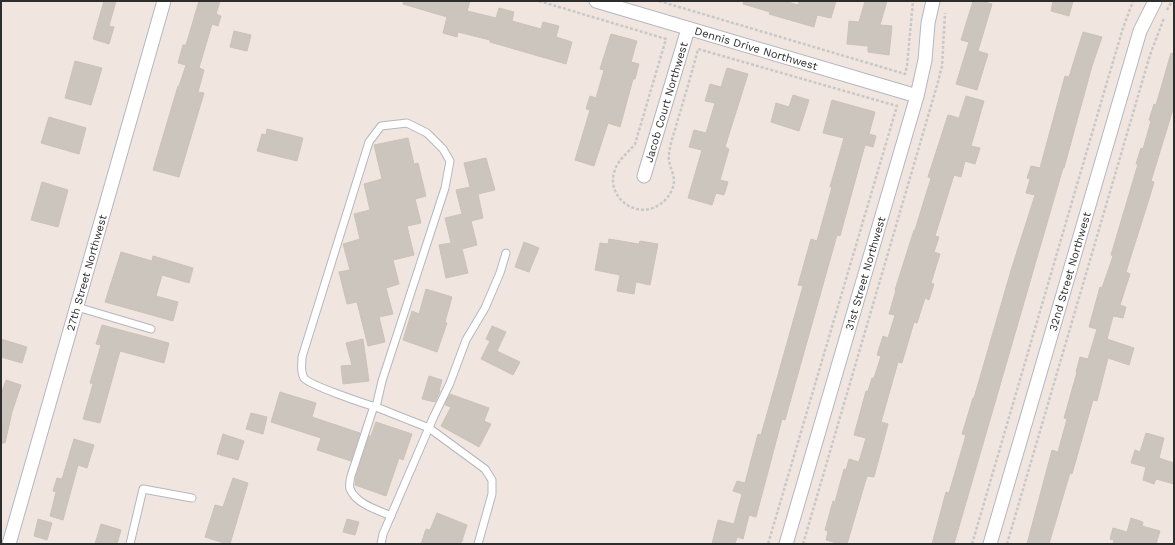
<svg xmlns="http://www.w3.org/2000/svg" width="1175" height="545" font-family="'Work Sans',sans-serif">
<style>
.building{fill:#cbc5bd;stroke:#ccc2b8}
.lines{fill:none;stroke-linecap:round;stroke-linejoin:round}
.lane-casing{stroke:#b3b7c2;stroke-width:9}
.street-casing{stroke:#b3b7c2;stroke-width:15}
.path{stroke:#c8c8c8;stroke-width:2.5;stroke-dasharray:3 2;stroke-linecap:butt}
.lane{stroke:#fff;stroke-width:7}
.street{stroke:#fff;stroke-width:13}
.labels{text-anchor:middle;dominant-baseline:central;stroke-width:4;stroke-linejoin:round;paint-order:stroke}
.street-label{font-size:11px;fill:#2d2d2d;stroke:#fff}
</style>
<rect width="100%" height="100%" fill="#f0e6df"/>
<g class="building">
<polygon points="104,1 116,1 109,26 114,27 109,44 93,39"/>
<polygon points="199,1 220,1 216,14 221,16 218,26 212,24 199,68 204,70 198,92 204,93 179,177 153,170 178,86 179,86 186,65 178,63 183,45 186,45"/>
<polygon points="404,1 470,1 467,11 496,18 499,8 514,12 512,21 541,29 543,22 559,26 556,37 572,42 566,64 490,42 490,40 458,32 457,37 443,33 447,17 403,4"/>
<polygon points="744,1 785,1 798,5 799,1 836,1 831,18 817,15 814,27 769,14 770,12 743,4"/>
<polygon points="865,1 887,1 880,25 892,26 889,55 868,52 868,46 847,44 849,21 859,22"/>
<polygon points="973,1 981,1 992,4 978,51 988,54 977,90 956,84 969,42 961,40"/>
<polygon points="1053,1 1073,1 1069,16 1051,11"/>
<polygon points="234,31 251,35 247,51 230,47"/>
<polygon points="1083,32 1102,37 1092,66 1064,168 1063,168 954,544 932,544 946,492 949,493 966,435 962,434 973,398 974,398 1012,267 1035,195 1026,193 1030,179 1027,178 1031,166 1040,168 1065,76 1069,77"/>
<polygon points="611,34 637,41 631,62 639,64 635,79 633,79 620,127 608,123 594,166 575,160 590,110 586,109 590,96 596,98 604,70 600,69"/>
<polygon points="1171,53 1174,54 1174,106 1151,181 1154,182 1149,199 1126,272 1130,274 1120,305 1126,307 1123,318 1113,316 1107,339 1134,348 1129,365 1108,358 1097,401 1093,400 1072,474 1070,473 1049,544 1027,544 1052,450 1058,452 1067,419 1064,418 1077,372 1076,372 1080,357 1088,359 1097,329 1089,327 1100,287 1102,288 1113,256 1111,255 1138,164 1136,164 1141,148 1143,149 1151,121 1149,120 1154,104 1156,105"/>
<polygon points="75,61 102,68 91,105 65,98"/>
<polygon points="727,68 748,74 725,147 729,149 720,180 728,182 724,195 716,193 712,205 688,198 702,150 689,147 694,130 706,133 715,103 705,101 710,84 721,87"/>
<polygon points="793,95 809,100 799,131 771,122 776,103 789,107"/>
<polygon points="966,96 984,101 971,146 980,148 975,164 965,161 961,177 954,175 935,236 939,237 934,252 940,254 931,283 934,284 929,300 925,298 917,323 914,322 902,363 898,362 881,422 888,424 874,477 867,476 847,544 840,544 826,540 828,531 825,530 833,501 835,502 844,469 846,470 849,459 859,462 866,438 854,435 866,391 868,391 872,378 874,378 881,356 877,355 883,336 888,338 895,315 889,314 896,290 895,290 914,230 915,230 931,178 928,177 948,115 959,118"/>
<polygon points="832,100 875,112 869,134 876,136 873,147 865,145 840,236 837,235 785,420 782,419 756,517 749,515 743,539 737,537 735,544 712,544 718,520 734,524 742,494 733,491 737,481 745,483 758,434 761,435 803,286 798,285 811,239 817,241 832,187 830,187 844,138 823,133"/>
<polygon points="49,117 86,128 79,154 41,143"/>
<polygon points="267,129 303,138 297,161 257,151 262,134 266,135"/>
<polygon points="408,138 414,164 418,163 426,196 415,199 421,223 407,226 414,255 393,260 399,284 386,288 393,314 379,317 385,342 368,346 357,302 347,304 339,272 350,270 343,244 360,239 354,214 370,210 364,184 382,179 374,145"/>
<polygon points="486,158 495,190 478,194 483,218 471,221 477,245 462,249 468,273 446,278 439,245 451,243 445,218 462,214 456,190 470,187 464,163"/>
<polygon points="42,182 68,190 58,227 31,220"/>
<polygon points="609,239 639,244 640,241 658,244 650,285 636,282 634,294 617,291 620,275 595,270 600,243 608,244"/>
<polygon points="524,242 539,248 529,272 515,267"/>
<polygon points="121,252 152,261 153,256 193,268 189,283 162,275 156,296 178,302 173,321 105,302"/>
<polygon points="426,289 452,297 445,322 447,323 437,352 403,340 412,311 419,314"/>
<polygon points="102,325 169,343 164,363 120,351 100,423 83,419 93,384 90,383 101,345 96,344"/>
<polygon points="492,326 506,332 497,351 520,362 513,375 481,359 490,341 486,339"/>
<polygon points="1,339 27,347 22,363 1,357"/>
<polygon points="363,339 369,381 343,384 341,366 352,365 346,343"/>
<polygon points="429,376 442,380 439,391 440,391 435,402 422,399"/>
<polygon points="6,380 21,385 12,412 5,443 1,443 1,394"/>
<polygon points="280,392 316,403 312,417 360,433 351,461 317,450 321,438 271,422"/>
<polygon points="450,394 489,408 484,421 491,424 479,447 441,426 451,407 445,405"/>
<polygon points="251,413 267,417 263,434 246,429"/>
<polygon points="376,422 412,434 403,460 399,458 386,496 355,485 356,477 369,436 371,436"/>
<polygon points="1146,433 1164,438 1159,458 1174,463 1174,484 1156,479 1154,484 1143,480 1146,467 1131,463 1135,450 1140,452"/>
<polygon points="223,434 244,441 238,460 217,454"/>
<polygon points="74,439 94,445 87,468 78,465 63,520 50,516 56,492 53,491 57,478 62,479"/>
<polygon points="233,478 248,483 230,544 227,544 205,537 215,505 223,507"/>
<polygon points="437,513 467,525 461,544 421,544 426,529 430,530"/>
<polygon points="1131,518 1143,522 1142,526 1160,531 1156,544 1113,544 1114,540 1110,539 1113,528 1127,532"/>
<polygon points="38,519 52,523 47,540 34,536"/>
<polygon points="347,519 359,522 355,535 343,532"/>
<polygon points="101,524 121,530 117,544 95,544"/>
</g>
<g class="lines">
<defs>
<g id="lane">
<polyline points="77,307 151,329"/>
<path d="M 374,406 L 351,476 C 350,480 349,485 350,489 C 356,504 378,510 391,516"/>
<path d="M 376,407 C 365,404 309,385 304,378 C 300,371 302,364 302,357 L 369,142 L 381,126 L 407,123 L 427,133 L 443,149 L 450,161 L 445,188 L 382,381 L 376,407 L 429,428 L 485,469 L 492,480 L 492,494 L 478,544"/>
<polyline points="130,544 143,489 192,498"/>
<polyline points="381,544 383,534 434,416 450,383 466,340 485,308 500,273 506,253"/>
</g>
<g id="street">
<path id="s1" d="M 596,1 L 917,96"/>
<path id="s2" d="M 644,176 L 688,29"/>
<path id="s3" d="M 9,544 L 164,1"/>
<path id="s4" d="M 786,544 L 917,96 L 925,60 L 928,23 L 933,1"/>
<path id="s5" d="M 990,544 L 1140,31 L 1155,1"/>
</g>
</defs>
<use href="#lane" class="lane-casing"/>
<use href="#street" class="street-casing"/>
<g class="path">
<path d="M 539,1 L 666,39 L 635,144 C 627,154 617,160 614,173 C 608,194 629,214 650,209 C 661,206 670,197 673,187 C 677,174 667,166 669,154 C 670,143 675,131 678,119 C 685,96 692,72 698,49 L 897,106 L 768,544"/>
<polyline points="659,1 905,74 907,66 913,1"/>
<polyline points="1167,10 1172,1"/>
<polyline points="803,544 938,82 942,66 945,13"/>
<polyline points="972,544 1107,82 1123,28 1133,1"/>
<polyline points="1007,544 1150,55 1164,18"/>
</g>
<use href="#lane" class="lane"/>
<use href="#street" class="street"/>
</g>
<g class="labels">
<g class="street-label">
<text stroke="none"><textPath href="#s1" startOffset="167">Dennis Drive Northwest</textPath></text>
<text stroke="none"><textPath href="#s2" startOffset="77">Jacob Court Northwest</textPath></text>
<text stroke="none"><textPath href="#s5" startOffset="284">32nd Street Northwest</textPath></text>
<text stroke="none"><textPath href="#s3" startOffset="282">27th Street Northwest</textPath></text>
<text stroke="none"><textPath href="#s4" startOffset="282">31st Street Northwest</textPath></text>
</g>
</g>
<rect width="1175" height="545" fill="none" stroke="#2d2d2d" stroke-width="4"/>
</svg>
